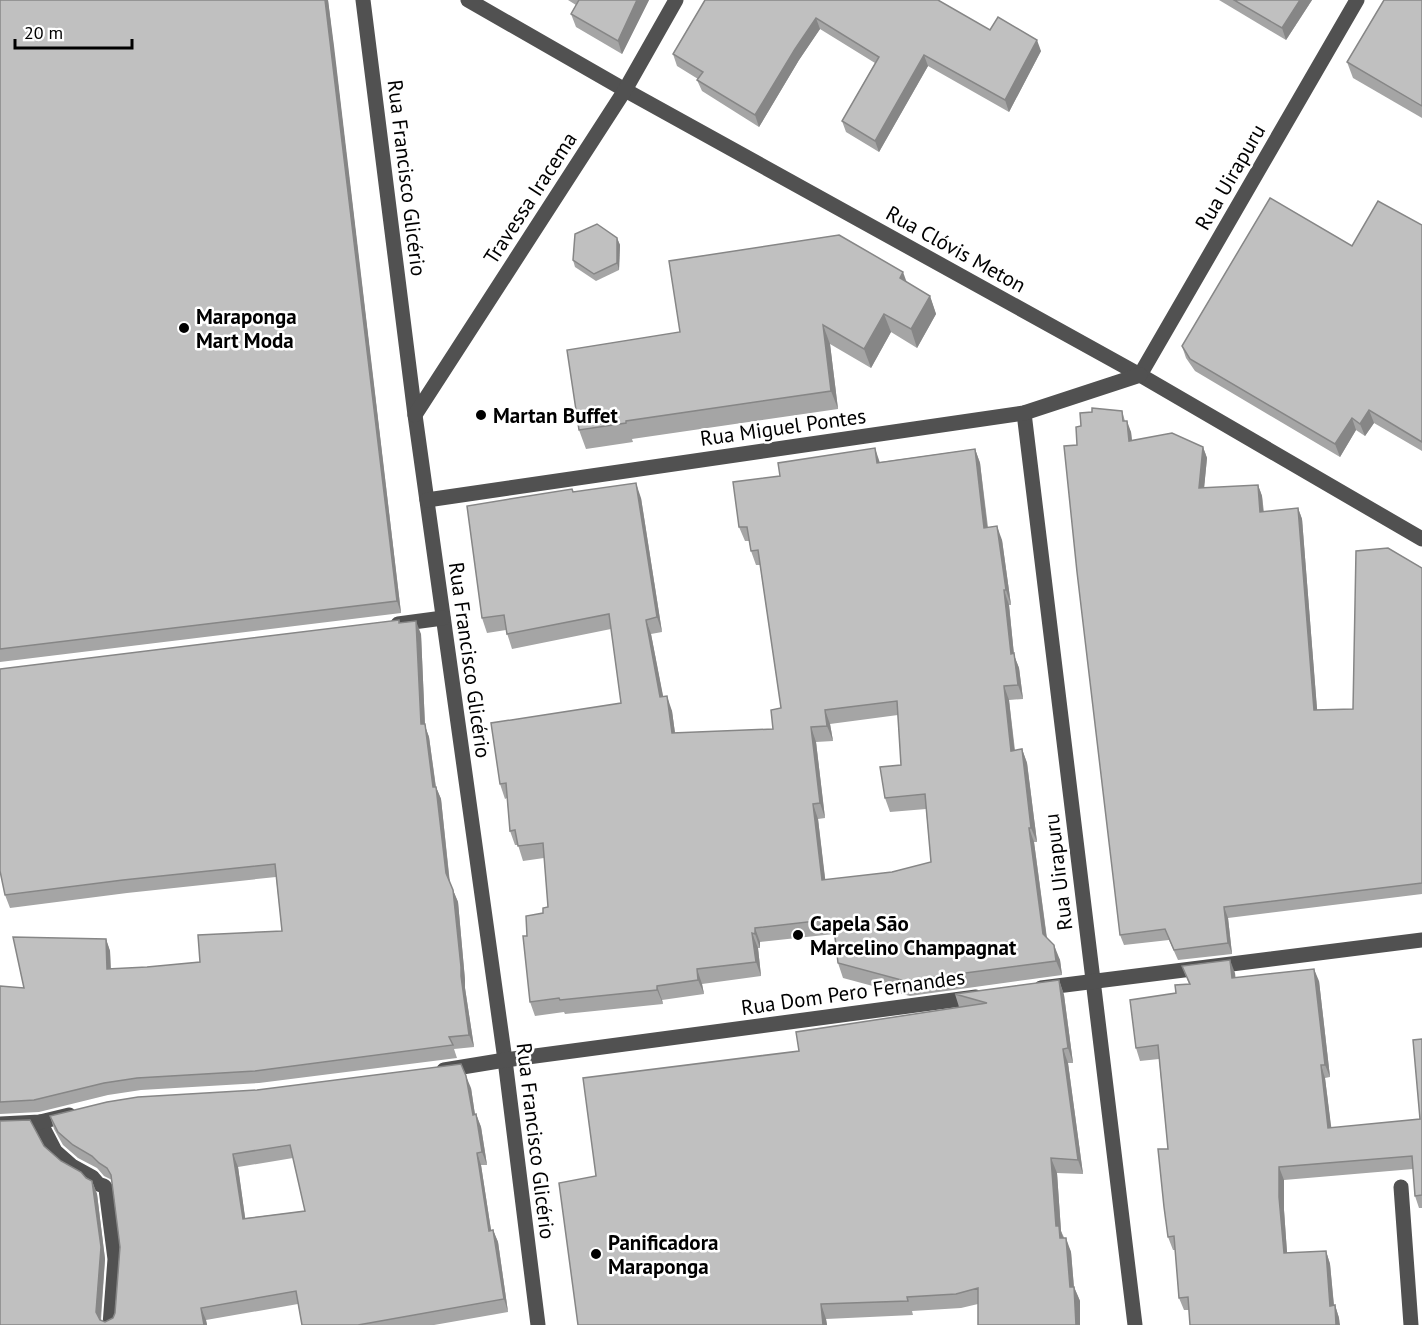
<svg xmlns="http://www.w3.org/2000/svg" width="1422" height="1325" font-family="'PT Sans',sans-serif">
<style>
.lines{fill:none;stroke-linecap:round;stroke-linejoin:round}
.minor{stroke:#515151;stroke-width:15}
.wall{fill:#a5a5a5;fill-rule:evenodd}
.shaded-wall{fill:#868686}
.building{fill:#c0c0c0;stroke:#868686;stroke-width:1.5;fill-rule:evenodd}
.poi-dot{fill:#000;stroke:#fff;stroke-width:2}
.labels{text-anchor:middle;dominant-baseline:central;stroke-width:5;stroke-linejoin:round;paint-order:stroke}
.street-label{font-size:21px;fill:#000;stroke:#fff}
.poi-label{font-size:21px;font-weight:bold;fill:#000;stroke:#fff;text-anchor:start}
</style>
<rect width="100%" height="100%" fill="#fff"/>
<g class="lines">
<g class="minor">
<polyline points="363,0 415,415 505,1060 538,1325"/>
<polyline points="468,0 625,90 1140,375 1422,539"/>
<polyline points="1140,375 1357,0"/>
<polyline points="1024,413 1135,1325"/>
<polyline points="415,415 625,90 676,0"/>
<polyline points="427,500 1024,413 1140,375"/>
<polyline points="398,624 443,618"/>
<polyline points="1041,988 1422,940"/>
<polyline points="444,1070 505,1060 976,997"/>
<polyline points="40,1122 55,1151 72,1166 92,1177 98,1184 104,1186 106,1189 115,1259 110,1325"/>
<polyline points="0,1124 40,1122 69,1115"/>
<polyline points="1401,1187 1411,1325"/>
</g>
</g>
<g class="wall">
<polygon points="0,0 328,0 401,613 0,662"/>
<polygon points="568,0 649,0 622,54 576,27 571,14 576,5"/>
<polygon points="705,0 990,30 1041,51 1009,112 928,66 879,152 846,132 842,121 875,63 820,29 799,60 759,127 702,91 697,80 698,79 677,66 673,54"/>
<polygon points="1219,0 1312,0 1286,40"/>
<polygon points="1422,0 1422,118 1353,78 1347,62"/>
<polygon points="1422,225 1422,451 1374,423 1365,436 1356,430 1340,457 1195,371 1186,358 1182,346 1352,246"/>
<polygon points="617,238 620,245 619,270 596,281 575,267 573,260"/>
<polygon points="906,282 930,296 936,314 917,348 891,332 871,368 830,344 838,409 632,439 633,442 586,449 579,430 680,332"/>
<polygon points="1122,411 1125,421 1131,432 1132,440 1203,447 1207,458 1204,488 1258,485 1262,496 1264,512 1298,508 1302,519 1317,710 1353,709 1422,568 1422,894 1228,918 1232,954 1178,960 1169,940 1124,945 1120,935 1077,445"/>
<path d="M 975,449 L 980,463 L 988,527 L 1002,540 L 1011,605 L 1009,605 L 1014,655 L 1019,668 L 1023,699 L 1009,700 L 1015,750 L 1022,749 L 1027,763 L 1037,842 L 1034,842 L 1047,938 L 1060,960 L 1062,975 L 910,996 L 843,978 L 838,963 L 834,934 L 760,942 L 760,948 L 758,948 L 761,976 L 702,984 L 704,994 L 662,1000 L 663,1004 L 565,1014 L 564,1012 L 535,1016 L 530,1002 L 527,936 L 548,907 L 544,858 L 523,861 L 518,845 L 515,845 L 510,831 L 507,798 L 505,799 L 500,784 L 621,703 L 611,629 L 512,649 L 506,630 L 487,633 L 482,618 L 572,489 L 573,492 L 641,498 L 662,632 L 651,634 L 663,697 L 672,711 L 675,733 L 773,729 L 781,708 L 760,565 L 756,565 L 751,551 L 749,541 L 745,541 L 739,527 L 880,462 ZM 898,715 L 901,765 L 885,798 L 890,812 L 926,809 L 931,862 L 892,872 L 825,880 L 818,819 L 825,818 L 816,742 L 833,741 L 830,724 Z"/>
<polygon points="399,620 400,623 421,634 425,726 429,737 436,787 441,799 450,883 458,902 465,980 465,988 474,1047 454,1049 457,1058 259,1083 141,1090 108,1095 39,1112 0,1114 0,986 24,988 106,939 110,951 111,969 147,967 200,962 282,931 276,877 127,893 10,908 5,895"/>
<polygon points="1182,966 1235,973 1235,978 1319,981 1330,1077 1325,1078 1331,1128 1420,1119 1422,1039 1422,1208 1419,1208 1415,1196 1413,1169 1284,1180 1284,1210 1287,1253 1326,1251 1330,1264 1334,1305 1335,1305 1339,1318 1189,1310 1184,1310 1179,1298 1175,1250 1173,1250 1168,1237 1168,1149 1159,1059 1140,1061 1136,1048 1176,993 1189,984"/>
<polygon points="1059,980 1064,995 1073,1063 1068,1063 1083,1174 1057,1173 1061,1231 1071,1252 1074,1287 1080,1301 1080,1325 978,1325 978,1304 961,1308 912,1311 913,1315 826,1319 827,1325 578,1325 596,1176 799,1051 959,1007 955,994"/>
<path d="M 471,1088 L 475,1115 L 476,1114 L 481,1127 L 487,1165 L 481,1165 L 491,1230 L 493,1230 L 498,1242 L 508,1312 L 434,1325 L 302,1325 L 298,1304 L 206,1320 L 207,1325 L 0,1325 L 44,1146 L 61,1161 L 92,1181 L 97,1194 L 105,1259 L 101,1321 L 105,1322 L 113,1318 L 115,1313 L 120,1247 L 112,1180 L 104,1176 L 97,1168 L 78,1158 L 63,1145 L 54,1129 L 50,1116 ZM 293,1158 L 305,1211 L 245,1218 L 238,1167 Z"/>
</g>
<g class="shaded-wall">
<polygon points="325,0 328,0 334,46 401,613 397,601"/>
<polygon points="637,0 649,0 622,54 618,41"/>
<polygon points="1300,0 1312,0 1286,40 1282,28"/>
<polygon points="816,18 820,29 799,60 759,127 755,115 795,49"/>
<polygon points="1037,40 1041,51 1009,112 1005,100"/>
<polygon points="924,55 928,66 879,152 875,141"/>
<polygon points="617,238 620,245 619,270 617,263"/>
<polygon points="903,272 910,291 900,278"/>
<polygon points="930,296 936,314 917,348 911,329"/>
<polygon points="884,314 891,332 871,368 864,349"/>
<polygon points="823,325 830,344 838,409 831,391"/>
<polygon points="1369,410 1374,423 1365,436 1360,424"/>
<polygon points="1352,418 1356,430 1340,457 1335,444"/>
<polygon points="1127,421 1131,432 1133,452 1129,441"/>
<polygon points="1203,447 1207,458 1203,499 1199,488"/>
<polygon points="875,448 880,463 877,463"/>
<polygon points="975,449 980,463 989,542 984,528"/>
<polygon points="636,483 641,498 662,632 657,617"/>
<polygon points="1258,485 1262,496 1264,523 1260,512"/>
<polygon points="1298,508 1302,519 1318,721 1314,710"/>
<polygon points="997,526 1002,540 1011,605 1006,590"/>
<polygon points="1004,590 1009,605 1014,655 1019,668 1023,699 1018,685 1011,654"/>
<polygon points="646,620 651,634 666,711 660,697"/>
<polygon points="416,621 421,634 425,726 429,737 436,789 436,787 441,799 450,886 446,873 433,787 421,724"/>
<polygon points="1004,686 1009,700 1016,765 1011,751"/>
<polygon points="667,696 672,711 677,748 672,733"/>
<polygon points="825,710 830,724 833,741 827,726"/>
<polygon points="811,727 816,742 825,818 820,803"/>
<polygon points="1022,749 1027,763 1037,842 1031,828"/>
<polygon points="813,804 818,819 827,894 822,880"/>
<polygon points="1029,828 1034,842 1048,948 1043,934"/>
<polygon points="453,890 458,902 465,980 465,988 474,1047 469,1035 461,976"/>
<polygon points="1224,907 1228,918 1232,954 1228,943"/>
<polygon points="755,928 760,942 760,948 755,934"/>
<polygon points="752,933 758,948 761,976 756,962"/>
<polygon points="106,939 110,951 111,982 107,969"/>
<polygon points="1054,945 1060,960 1062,975 1056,961"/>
<polygon points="1230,960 1235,973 1237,991 1232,978"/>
<polygon points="697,969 702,984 704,994 698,980"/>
<polygon points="1314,969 1319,981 1330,1077 1325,1065"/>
<polygon points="1059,980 1064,995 1073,1063 1068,1048"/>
<polygon points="657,986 662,1000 663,1004 657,990"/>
<polygon points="1063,1049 1068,1063 1083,1174 1078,1160"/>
<polygon points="1321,1065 1325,1078 1333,1141 1328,1128"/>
<polygon points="466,1076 471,1088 477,1128 473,1115"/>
<polygon points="476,1114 481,1127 487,1165 482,1152"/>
<polygon points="477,1153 481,1165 493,1243 489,1231"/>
<polygon points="233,1154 238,1167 247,1231 243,1219"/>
<polygon points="1051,1158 1057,1173 1061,1231 1064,1240 1065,1252 1056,1226"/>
<polygon points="1279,1167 1284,1180 1284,1210 1288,1266 1284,1253 1279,1197"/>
<polygon points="92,1181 97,1194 105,1259 100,1325 96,1312"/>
<polygon points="493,1230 498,1242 508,1312 504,1299"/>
<polygon points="1066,1238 1071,1252 1075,1301 1070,1287"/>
<polygon points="1326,1251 1330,1264 1335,1318 1330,1306"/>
<polygon points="1074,1287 1080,1301 1080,1325 1076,1325"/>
<polygon points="821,1304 826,1319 827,1325 823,1325"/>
<polygon points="1335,1305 1339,1318 1340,1325 1336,1325"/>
<polygon points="201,1308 206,1320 207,1325 204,1325"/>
</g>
<g class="building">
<polygon points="0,0 325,0 397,601 0,649"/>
<polygon points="579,0 637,0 618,41 571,14"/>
<polygon points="705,0 938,0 990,30 998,17 1037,40 1005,100 924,55 875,141 842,121 879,57 816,18 795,49 755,115 697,80 703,72 673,54"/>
<polygon points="1234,0 1300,0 1282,28"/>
<polygon points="1384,0 1422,0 1422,106 1347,62"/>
<polygon points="1270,198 1352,246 1378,201 1422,225 1422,442 1369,410 1360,424 1352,418 1335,444 1190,359 1182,346"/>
<polygon points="597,224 617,238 617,263 594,274 573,260 575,234"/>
<polygon points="839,235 903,272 900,278 930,296 911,329 884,314 864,349 823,325 831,391 626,421 626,423 579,430 567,350 680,332 669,261"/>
<polygon points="1092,408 1122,411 1123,421 1127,421 1129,441 1172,433 1203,447 1199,488 1258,485 1260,512 1298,508 1314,710 1353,709 1356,551 1388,548 1422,568 1422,883 1224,907 1228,943 1174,950 1165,929 1120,935 1077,572 1064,446 1077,445 1076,427 1081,426 1080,413 1092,412"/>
<path d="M 875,448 L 877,463 L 975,449 L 984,528 L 997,526 L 1006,590 L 1004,590 L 1011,654 L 1014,653 L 1018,685 L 1004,686 L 1011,751 L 1022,749 L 1031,828 L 1029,828 L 1043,934 L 1054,945 L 1056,961 L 905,981 L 838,963 L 833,919 L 755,928 L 755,934 L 752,933 L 756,962 L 697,969 L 698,980 L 657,986 L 657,990 L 560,1000 L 559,998 L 530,1002 L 523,936 L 527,936 L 526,916 L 543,913 L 543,908 L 548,907 L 543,843 L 518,846 L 515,830 L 510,831 L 506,783 L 500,784 L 491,723 L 621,703 L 609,614 L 507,634 L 504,615 L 482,618 L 467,506 L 572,489 L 573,492 L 636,483 L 657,617 L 646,620 L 660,697 L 667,696 L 672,733 L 773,729 L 771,710 L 781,708 L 758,550 L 751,551 L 747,527 L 739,527 L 733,482 L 780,476 L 778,463 ZM 897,701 L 901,765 L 880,767 L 885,798 L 925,794 L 931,862 L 892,872 L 822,880 L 813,804 L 820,803 L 811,727 L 827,726 L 825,710 Z"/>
<polygon points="399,620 399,623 416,621 421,724 425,724 433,787 436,787 446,873 453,890 461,967 461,976 469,1035 449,1037 453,1045 255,1071 137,1078 104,1083 34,1100 0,1102 0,986 24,988 13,937 106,939 107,969 147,967 200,962 198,935 282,931 275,864 123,880 5,895 0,871 0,669"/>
<polygon points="1230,960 1232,978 1314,969 1325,1065 1321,1065 1328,1128 1420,1119 1413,1040 1422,1039 1422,1195 1415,1196 1412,1156 1279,1167 1279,1197 1284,1253 1326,1251 1330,1306 1335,1305 1336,1325 1190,1325 1188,1297 1179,1298 1174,1236 1168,1237 1164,1207 1158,1149 1168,1149 1158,1045 1136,1048 1130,1000 1176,993 1175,985 1190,984 1182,966"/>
<polygon points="1059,980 1068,1048 1063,1049 1078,1160 1051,1158 1056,1226 1059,1226 1060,1238 1066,1238 1070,1287 1074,1287 1076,1325 978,1325 978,1288 956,1294 907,1297 908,1301 821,1304 823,1325 578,1325 559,1183 596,1176 583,1078 799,1051 796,1032 987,1003 955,994"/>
<path d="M 461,1064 L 466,1076 L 473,1115 L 476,1114 L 482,1152 L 477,1153 L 489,1231 L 493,1230 L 504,1299 L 358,1325 L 302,1325 L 296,1291 L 201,1308 L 204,1325 L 0,1325 L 0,1121 L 30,1120 L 44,1146 L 61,1161 L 81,1172 L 86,1178 L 92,1181 L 101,1247 L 96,1312 L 100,1320 L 105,1322 L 113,1318 L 115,1313 L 120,1247 L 111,1175 L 107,1168 L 99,1163 L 92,1156 L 73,1145 L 58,1132 L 50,1116 L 107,1102 L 138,1097 L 257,1090 ZM 290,1145 L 305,1211 L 243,1219 L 233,1154 Z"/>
</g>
<g class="poi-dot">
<circle cx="184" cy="328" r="6"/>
<circle cx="481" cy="415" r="6"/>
<circle cx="798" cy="935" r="6"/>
<circle cx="596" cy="1254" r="6"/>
</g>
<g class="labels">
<g class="street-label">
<text transform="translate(1230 177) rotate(-60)">Rua Uirapuru</text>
<text transform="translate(407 178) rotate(83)">Rua Francisco Glicério</text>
<text transform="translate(530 198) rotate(-57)">Travessa Iracema</text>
<text transform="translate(956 249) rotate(29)">Rua Clóvis Meton</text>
<text transform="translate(783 427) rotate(-8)">Rua Miguel Pontes</text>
<text transform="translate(470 660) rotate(82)">Rua Francisco Glicério</text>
<text transform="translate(1058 872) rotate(-97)">Rua Uirapuru</text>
<text transform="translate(853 992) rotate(-8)">Rua Dom Pero Fernandes</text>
<text transform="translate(536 1141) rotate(83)">Rua Francisco Glicério</text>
</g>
<g class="poi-label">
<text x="196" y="316">Maraponga<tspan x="196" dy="24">Mart Moda</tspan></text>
<text x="493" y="415">Martan Buffet</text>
<text x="810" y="923">Capela São<tspan x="810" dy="24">Marcelino Champagnat</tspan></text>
<text x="608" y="1242">Panificadora<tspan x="608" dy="24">Maraponga</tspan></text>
</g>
</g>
<path d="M15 39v9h117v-9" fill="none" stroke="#000000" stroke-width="3"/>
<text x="24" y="39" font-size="18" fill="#000000" stroke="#ffffff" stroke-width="4.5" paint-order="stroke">20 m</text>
</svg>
